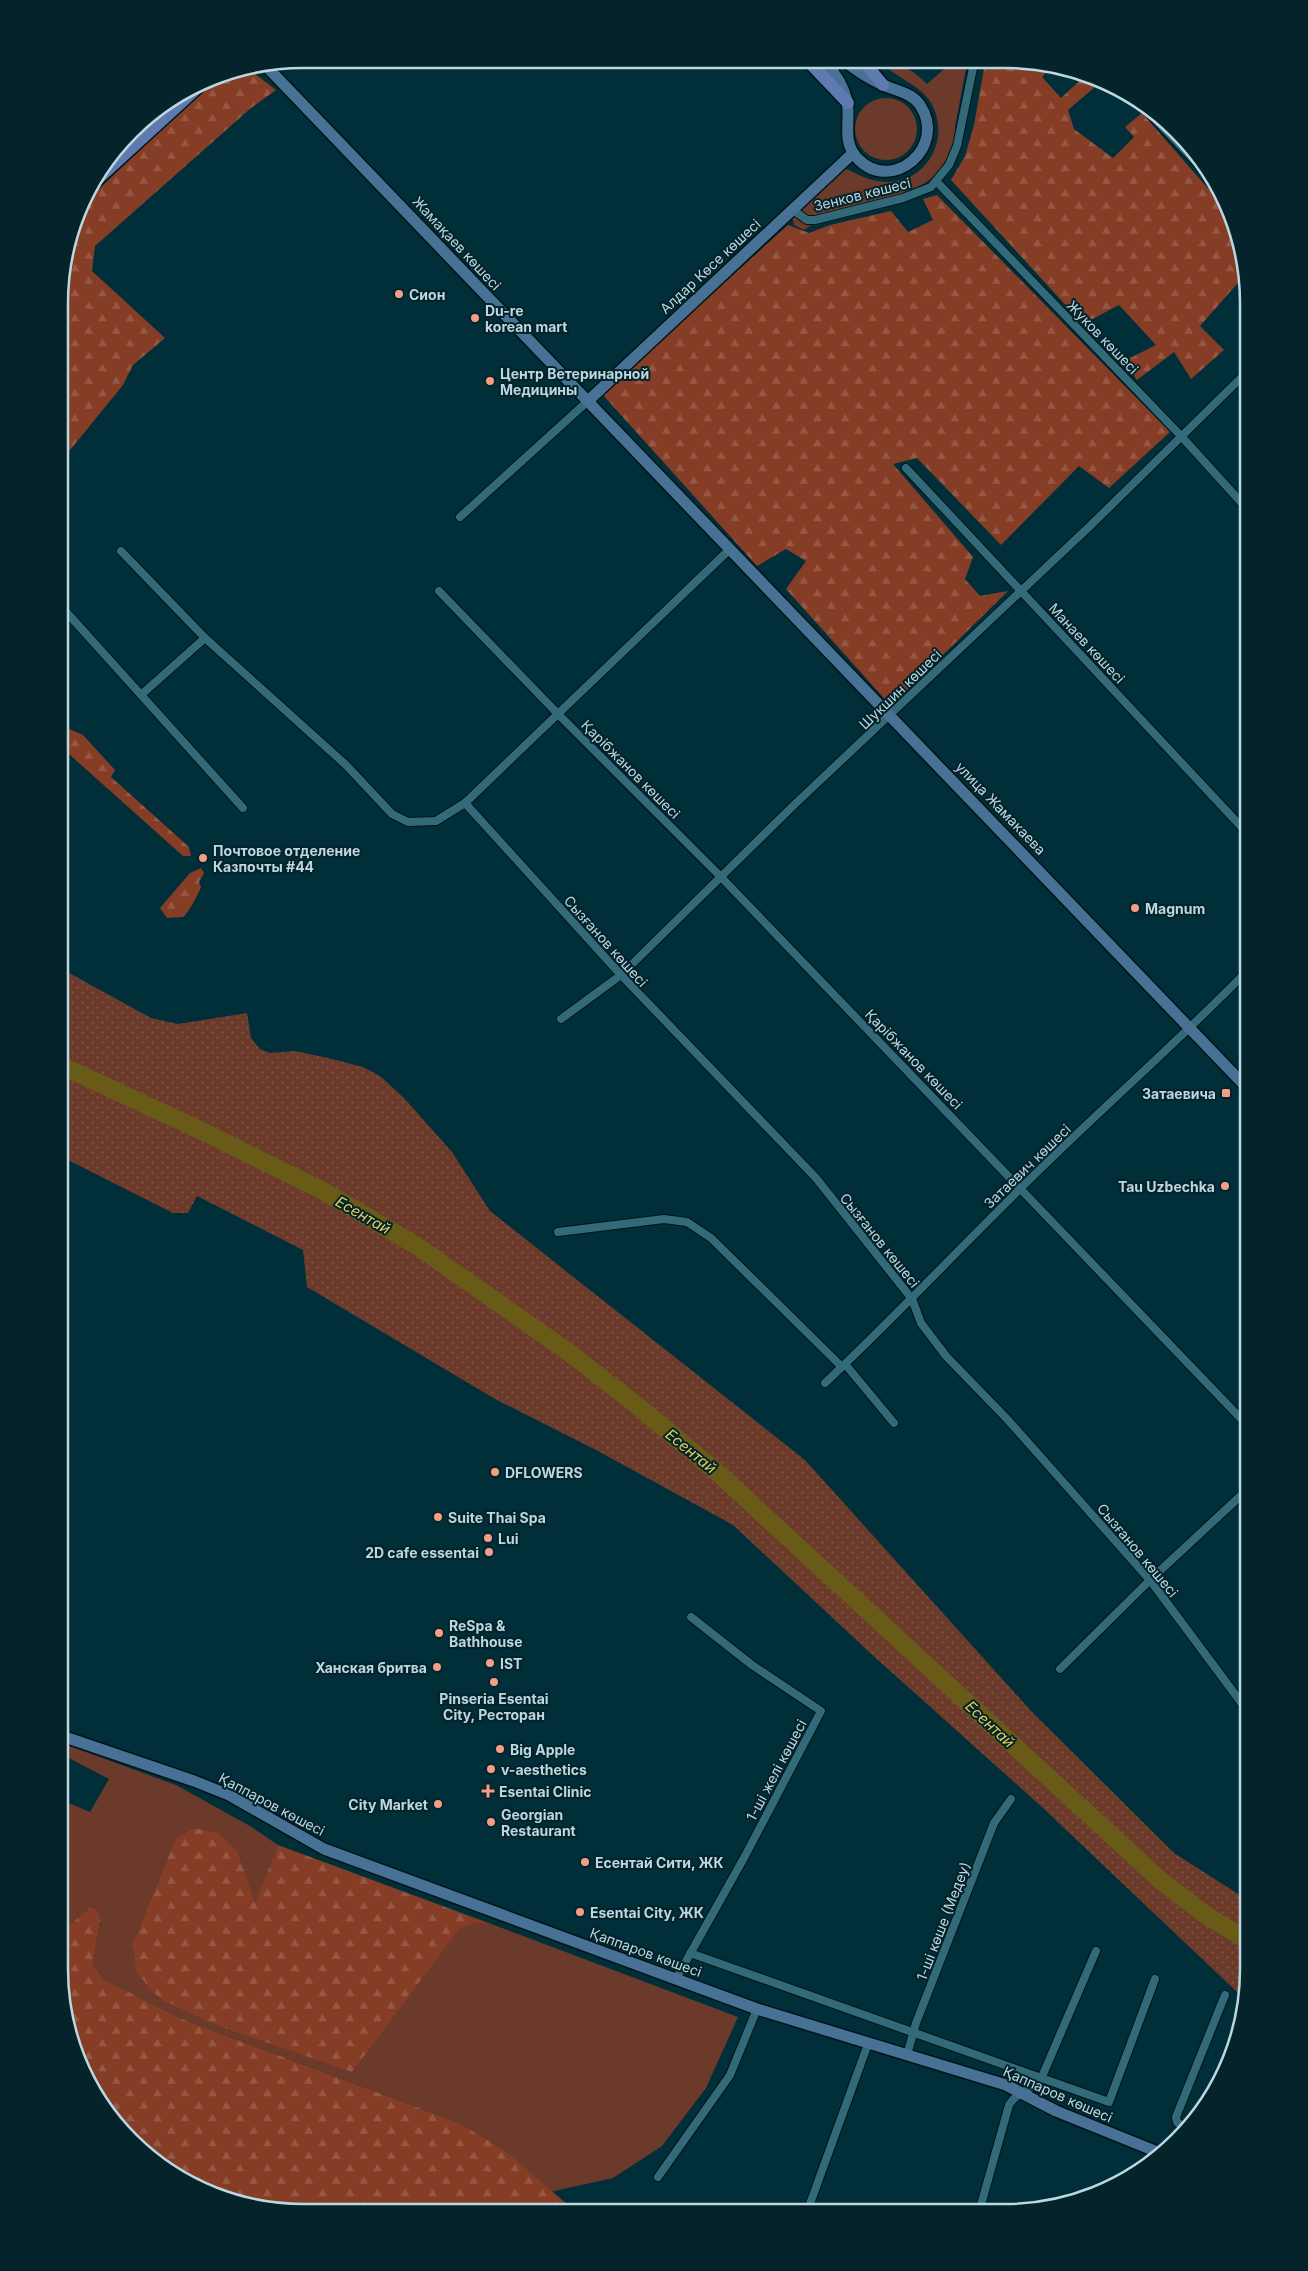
<svg xmlns="http://www.w3.org/2000/svg" width="1308" height="2271" font-family="Inter,sans-serif">
<style>
.green{fill:#6b3a2a}
.forest{fill:url(#forest-firs)}
.park{fill:url(#park-dots)}
.lines{fill:none;stroke-linecap:round;stroke-linejoin:round}
.river{stroke:#685b18;stroke-width:18}
.street-casing{stroke:#031418;stroke-width:10}
.secondary-casing{stroke:#031418;stroke-width:14}
.primary-casing{stroke:#031418;stroke-width:15}
.street{stroke:#326a7a;stroke-width:8}
.secondary{stroke:#487295;stroke-width:11}
.primary{stroke:#5f7ab1;stroke-width:12}
.poi-dot{fill:#f39f85;stroke:#04232b;stroke-width:2}
.labels{text-anchor:middle;dominant-baseline:central;stroke-width:4;stroke-linejoin:round;paint-order:stroke}
.street-label{font-size:14px;fill:#bbd7df;stroke:#04232b}
.poi-label{font-size:14px;font-weight:bold;fill:#bbd7df;stroke:#04232b;text-anchor:start}
.water-label{font-size:15px;font-style:italic;fill:#e5cd5a;stroke:#04232b}
.rim{fill:none;stroke:#bbd7df;stroke-width:2.5}
</style>
<defs>
<pattern id="forest-firs" width="22" height="20" patternUnits="userSpaceOnUse" patternTransform="scale(1.25)"><rect width="22" height="20" fill="#863d26"/><path d="M5 1l3.5 6h-7zM16 11l3.5 6h-7z" fill="#955845"/></pattern>
<pattern id="park-dots" width="8" height="8" patternUnits="userSpaceOnUse" patternTransform="scale(1.25)"><rect width="8" height="8" fill="#6b3a2a"/><path d="M2 2h.1M6 6h.1" fill="none" stroke="#7e5648" stroke-width="1.8" stroke-linecap="round"/></pattern>
</defs>
<rect width="100%" height="100%" fill="#002e39"/>
<g class="green">
<path d="M 881,62 C 901,62 913,70 927,84 L 951,63 L 967,63 L 955,127 C 957,194 876,201 828,217 C 819,220 811,225 804,230 L 794,225 L 792,216 L 846,169 C 856,173 867,180 878,181 C 923,189 953,141 931,103 C 920,84 895,78 881,62 Z"/>
<circle cx="886" cy="129" r="31"/>
<polygon points="59,1742 176,1785 250,1826 278,1845 255,1904 238,1852 193,1828 176,1838 133,1942 459,1929 476,1921 494,1925 738,2017 706,2088 662,2146 613,2178 550,2192 503,2149 459,2123 182,2019 105,1980 93,1965 100,1921 89,1908 72,1923 59,1920 59,1799 90,1812 109,1779 63,1755"/>
</g>
<g class="forest">
<polygon points="985,63 1054,64 1042,77 1061,98 1086,75 1103,80 1068,110 1074,129 1113,158 1134,137 1125,127 1142,113 1234,218 1245,275 1200,326 1224,350 1191,379 1174,352 1137,380 1124,361 1156,345 1119,305 1083,324 951,180 965,156 974,125"/>
<polygon points="249,69 276,90 251,108 95,246 92,271 165,338 133,365 123,385 66,455 61,452 61,271 80,207 219,75"/>
<polygon points="937,195 1170,432 1109,488 1079,466 1001,545 917,458 893,464 973,557 965,579 980,596 1008,591 891,706 786,589 806,561 786,549 757,566 602,394 788,225 809,233 830,225 891,211 908,232 933,220 923,199"/>
<polygon points="60,725 83,735 115,770 111,777 189,847 191,856 183,856 60,746"/>
<path d="M 201,868 L 204,873 L 199,882 L 201,887 C 198,895 189,912 183,917 L 167,918 L 160,908 L 190,873 Z"/>
<polygon points="193,1828 218,1833 238,1852 255,1903 278,1845 494,1925 476,1922 459,1929 352,2072 219,2026 162,2000 149,1988 136,1970 133,1942 176,1838"/>
<polygon points="89,1908 97,1910 100,1921 93,1965 105,1980 182,2019 459,2123 503,2149 575,2211 270,2210 209,2194 142,2152 100,2104 72,2047 59,1969 59,1920 72,1923"/>
</g>
<polygon class="park" points="60,968 151,1018 178,1024 247,1013 251,1038 260,1049 270,1053 295,1051 328,1058 363,1067 380,1076 404,1098 452,1152 490,1211 805,1460 1032,1712 1174,1853 1249,1901 1249,1985 1246,1996 1238,1993 1043,1808 868,1651 733,1525 598,1451 495,1399 307,1287 303,1250 197,1196 188,1213 173,1213 60,1156"/>
<g class="lines">
<polyline class="river" points="60,1065 202,1131 325,1192 417,1246 567,1351 639,1407 718,1473 1160,1880 1207,1916 1249,1941"/>
<defs>
<g id="street">
<polyline points="1134,97 1217,184"/>
<polyline points="936,181 1181,436 1249,511"/>
<polyline points="793,210 807,220 815,220 903,198 931,187 949,165 957,146 974,63"/>
<polyline points="906,468 1249,835"/>
<polyline points="460,517 588,401"/>
<polyline points="121,551 205,638 346,765 392,814 408,822 436,821 465,803 730,549"/>
<polyline points="439,591 557,713 720,876 1249,1427"/>
<polyline points="60,605 243,808"/>
<polyline points="142,694 205,638"/>
<polyline points="465,803 621,975 816,1178 912,1299 921,1323 946,1356 1008,1420 1150,1580 1249,1713"/>
<polyline points="561,1019 621,975 795,804 1090,526 1249,370"/>
<polyline points="558,1232 664,1219 687,1222 711,1238 842,1367"/>
<polyline points="845,1364 894,1423"/>
<path d="M 825,1383 C 892,1320 955,1253 1020,1189 C 1095,1114 1175,1045 1249,969"/>
<polyline points="1060,1669 1150,1580 1249,1488"/>
<polyline points="690,1953 1109,2102 1155,1979"/>
<polyline points="676,1979 745,1856 821,1711 752,1665 691,1617"/>
<polyline points="907,2055 916,2023 994,1823 1011,1799"/>
<polyline points="1186,2129 1177,2122 1176,2117 1225,1995"/>
<polyline points="658,2177 730,2075 757,2009"/>
<polyline points="717,2209 723,2211"/>
<polyline points="807,2212 868,2044"/>
<path d="M 979,2212 L 1009,2105 C 1018,2090 1032,2091 1041,2079 L 1096,1951"/>
</g>
<g id="secondary">
<path d="M 825,62 C 835,73 844,87 847,101 C 851,122 841,142 858,159 C 892,194 948,147 920,105 C 911,92 895,91 881,84 C 868,78 857,71 846,62"/>
<polyline points="266,66 1249,1090"/>
<polyline points="588,401 853,153"/>
<polyline points="59,1735 194,1781 229,1795 324,1849 757,2009 1006,2085 1056,2111 1160,2153"/>
</g>
<g id="primary">
<polyline points="809,62 848,103"/>
<polyline points="864,62 883,85"/>
<polyline points="90,186 208,78"/>
</g>
</defs>
<use href="#street" class="street-casing"/>
<use href="#secondary" class="secondary-casing"/>
<use href="#primary" class="primary-casing"/>
<use href="#street" class="street"/>
<use href="#secondary" class="secondary"/>
<use href="#primary" class="primary"/>
</g>
<g class="poi-dot">
<circle cx="399" cy="294" r="5"/>
<circle cx="475" cy="318" r="5"/>
<circle cx="490" cy="381" r="5"/>
<circle cx="203" cy="858" r="5"/>
<circle cx="1135" cy="908" r="5"/>
<rect x="1221" y="1088" width="10" height="10" rx="2.5"/>
<circle cx="1225" cy="1186" r="5"/>
<circle cx="495" cy="1472" r="5"/>
<circle cx="438" cy="1517" r="5"/>
<circle cx="488" cy="1538" r="5"/>
<circle cx="489" cy="1552" r="5"/>
<circle cx="439" cy="1633" r="5"/>
<circle cx="490" cy="1663" r="5"/>
<circle cx="437" cy="1667" r="5"/>
<circle cx="494" cy="1682" r="5"/>
<circle cx="500" cy="1749" r="5"/>
<circle cx="491" cy="1769" r="5"/>
<path d="M485.5 1783.5h5v5h5v5h-5v5h-5v-5h-5v-5h5z"/>
<circle cx="438" cy="1804" r="5"/>
<circle cx="491" cy="1822" r="5"/>
<circle cx="585" cy="1862" r="5"/>
<circle cx="580" cy="1912" r="5"/>
</g>
<g class="labels">
<g class="street-label">
<text transform="translate(862 194) rotate(-14)">Зенков көшесі</text>
<text transform="translate(457 243) rotate(47)">Жамақаев көшесі</text>
<text transform="translate(710 266) rotate(-43)">Алдар Көсе көшесі</text>
<text transform="translate(1103 337) rotate(46)">Жуков көшесі</text>
<text transform="translate(1087 643) rotate(47)">Манаев көшесі</text>
<text transform="translate(900 689) rotate(-44)">Шукшин көшесі</text>
<text transform="translate(631 769) rotate(45)">Қарібжанов көшесі</text>
<text transform="translate(1001 808) rotate(46)">улица Жамакаева</text>
<text transform="translate(606 941) rotate(48)">Сызғанов көшесі</text>
<text transform="translate(914 1059) rotate(46)">Қарібжанов көшесі</text>
<text transform="translate(1027 1166) rotate(-44)">Затаевич көшесі</text>
<text transform="translate(880 1240) rotate(51)">Сызғанов көшесі</text>
<text transform="translate(1138 1550) rotate(50)">Сызғанов көшесі</text>
<text transform="translate(776 1770) rotate(-62)">1-ші желі көшесі</text>
<text transform="translate(272 1804) rotate(28)">Қаппаров көшесі</text>
<text transform="translate(943 1921) rotate(-69)">1-ші көше (Медеу)</text>
<text transform="translate(646 1952) rotate(20)">Қаппаров көшесі</text>
<text transform="translate(1058 2094) rotate(24)">Қаппаров көшесі</text>
</g>
<g class="poi-label">
<text x="409" y="294">Сион</text>
<text x="485" y="310">Du-re<tspan x="485" dy="16">korean mart</tspan></text>
<text x="500" y="373">Центр Ветеринарной<tspan x="500" dy="16">Медицины</tspan></text>
<text x="213" y="850">Почтовое отделение<tspan x="213" dy="16">Казпочты #44</tspan></text>
<text x="1145" y="908">Magnum</text>
<text x="1216" y="1093" text-anchor="end">Затаевича</text>
<text x="1215" y="1186" text-anchor="end">Tau Uzbechka</text>
<text x="505" y="1472">DFLOWERS</text>
<text x="448" y="1517">Suite Thai Spa</text>
<text x="498" y="1538">Lui</text>
<text x="479" y="1552" text-anchor="end">2D cafe essentai</text>
<text x="449" y="1625">ReSpa &amp;<tspan x="449" dy="16">Bathhouse</tspan></text>
<text x="500" y="1663">IST</text>
<text x="427" y="1667" text-anchor="end">Ханская бритва</text>
<text x="494" y="1698" text-anchor="middle">Pinseria Esentai<tspan x="494" dy="16">City, Ресторан</tspan></text>
<text x="510" y="1749">Big Apple</text>
<text x="501" y="1769">v-aesthetics</text>
<text x="499" y="1791">Esentai Clinic</text>
<text x="428" y="1804" text-anchor="end">City Market</text>
<text x="501" y="1814">Georgian<tspan x="501" dy="16">Restaurant</tspan></text>
<text x="595" y="1862">Есентай Сити, ЖК</text>
<text x="590" y="1912">Esentai City, ЖК</text>
</g>
<g class="water-label">
<text transform="translate(363 1215) rotate(30)">Есентай</text>
<text transform="translate(691 1451) rotate(39)">Есентай</text>
<text transform="translate(990 1724) rotate(43)">Есентай</text>
</g>
</g>
<path d="M0 0H1308V2271H0ZM303 68H1005A235 235 0 0 1 1240 303V1969A235 235 0 0 1 1005 2204H303A235 235 0 0 1 68 1969V303A235 235 0 0 1 303 68Z" fill="#04232b" fill-rule="evenodd"/>
<path class="rim" d="M303 68H1005A235 235 0 0 1 1240 303V1969A235 235 0 0 1 1005 2204H303A235 235 0 0 1 68 1969V303A235 235 0 0 1 303 68Z"/>
</svg>
